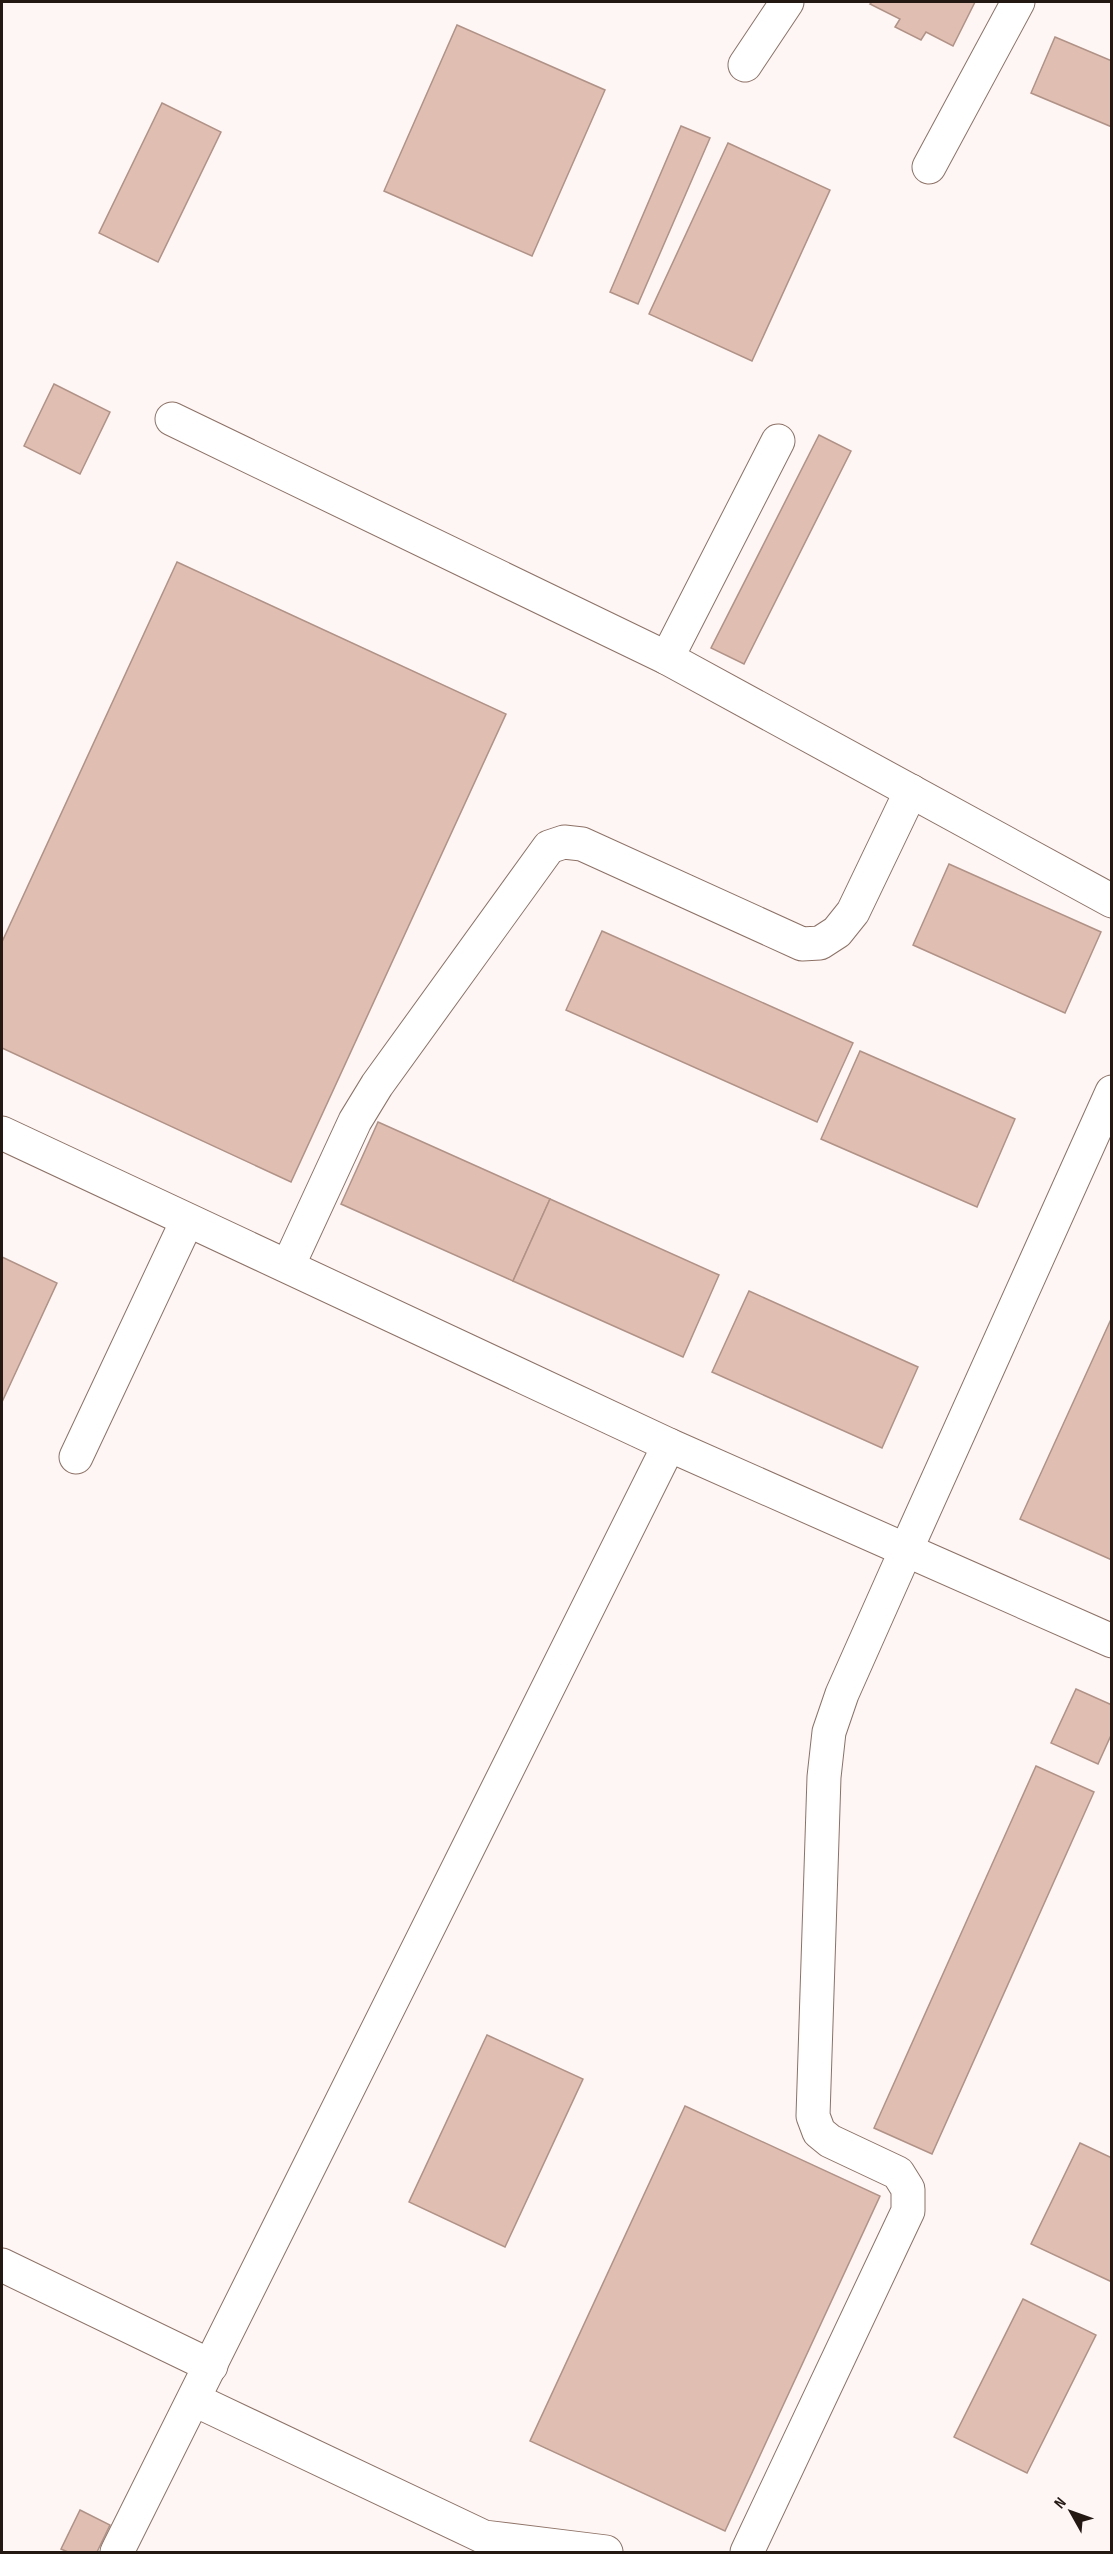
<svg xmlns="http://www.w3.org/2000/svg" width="1113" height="2554" font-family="'Sofia Sans Condensed',sans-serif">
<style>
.building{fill:#e0bfb2;stroke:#b19286;stroke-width:1.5}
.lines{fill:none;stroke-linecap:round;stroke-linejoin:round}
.minor-casing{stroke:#8e7165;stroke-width:35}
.minor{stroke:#fff;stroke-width:33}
</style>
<rect width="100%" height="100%" fill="#fdf6f4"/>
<g class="building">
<polygon points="872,2 975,2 953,46 926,32 921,40 895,27 900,19 870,4"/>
<polygon points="457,25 605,90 532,256 384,191"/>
<polygon points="1055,37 1112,61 1112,127 1031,93"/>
<polygon points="162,103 221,132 158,262 99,233"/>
<polygon points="681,126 710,138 638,304 610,292"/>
<polygon points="728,143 830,190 752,361 649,314"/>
<polygon points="54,384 110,412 80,474 24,446"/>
<polygon points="819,435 851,451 744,664 711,648"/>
<polygon points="177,562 506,714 291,1182 2,1048 2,942"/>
<polygon points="949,864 1101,932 1065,1013 913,945"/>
<polygon points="602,931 853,1043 817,1122 566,1010"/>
<polygon points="860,1051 1015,1119 977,1207 821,1139"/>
<polygon points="378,1122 550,1199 513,1281 341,1204"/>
<polygon points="550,1199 719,1275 683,1357 513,1281"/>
<polygon points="2,1257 57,1283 2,1402"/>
<polygon points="749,1291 918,1367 882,1448 712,1372"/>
<polygon points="1112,1317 1112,1560 1020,1519"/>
<polygon points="1076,1689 1112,1705 1112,1733 1098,1764 1051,1743"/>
<polygon points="1036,1766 1094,1792 932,2154 874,2128"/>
<polygon points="487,2035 583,2079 505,2247 409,2202"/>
<polygon points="685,2106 880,2196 725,2531 530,2441"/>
<polygon points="1080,2143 1112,2158 1112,2282 1031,2244"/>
<polygon points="1023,2299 1096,2335 1027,2473 954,2437"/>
<polygon points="80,2510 110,2525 97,2552 68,2552 61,2549"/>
</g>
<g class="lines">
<defs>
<g id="minor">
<polyline points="745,65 787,2"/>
<polyline points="929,167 1018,2"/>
<polyline points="172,419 667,658 1112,901"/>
<polyline points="667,658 778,441"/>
<polyline points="1112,1092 906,1550 1112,1641"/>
<polyline points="2,1133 669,1445 117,2552"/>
<polyline points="288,1266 355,1121 377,1085 549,847 564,842 582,844 802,944 820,943 837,932 853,912 911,791"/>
<polyline points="669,1445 906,1550 842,1694 829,1732 824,1777 813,2116 819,2132 830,2141 898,2173 908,2189 908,2211 747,2552"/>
<polyline points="76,1457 187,1221"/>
<polyline points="2,2265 211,2366"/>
<polyline points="195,2400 484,2537 606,2552"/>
</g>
</defs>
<use href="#minor" class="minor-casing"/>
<use href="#minor" class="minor"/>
</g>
<rect width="1113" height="2554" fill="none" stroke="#241813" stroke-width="6"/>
<g transform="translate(1071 2512) rotate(310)" stroke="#fdf6f4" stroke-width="4.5" paint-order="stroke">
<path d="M0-4.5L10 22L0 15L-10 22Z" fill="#241813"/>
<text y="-9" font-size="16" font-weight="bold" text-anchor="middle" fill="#241813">N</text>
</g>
</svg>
